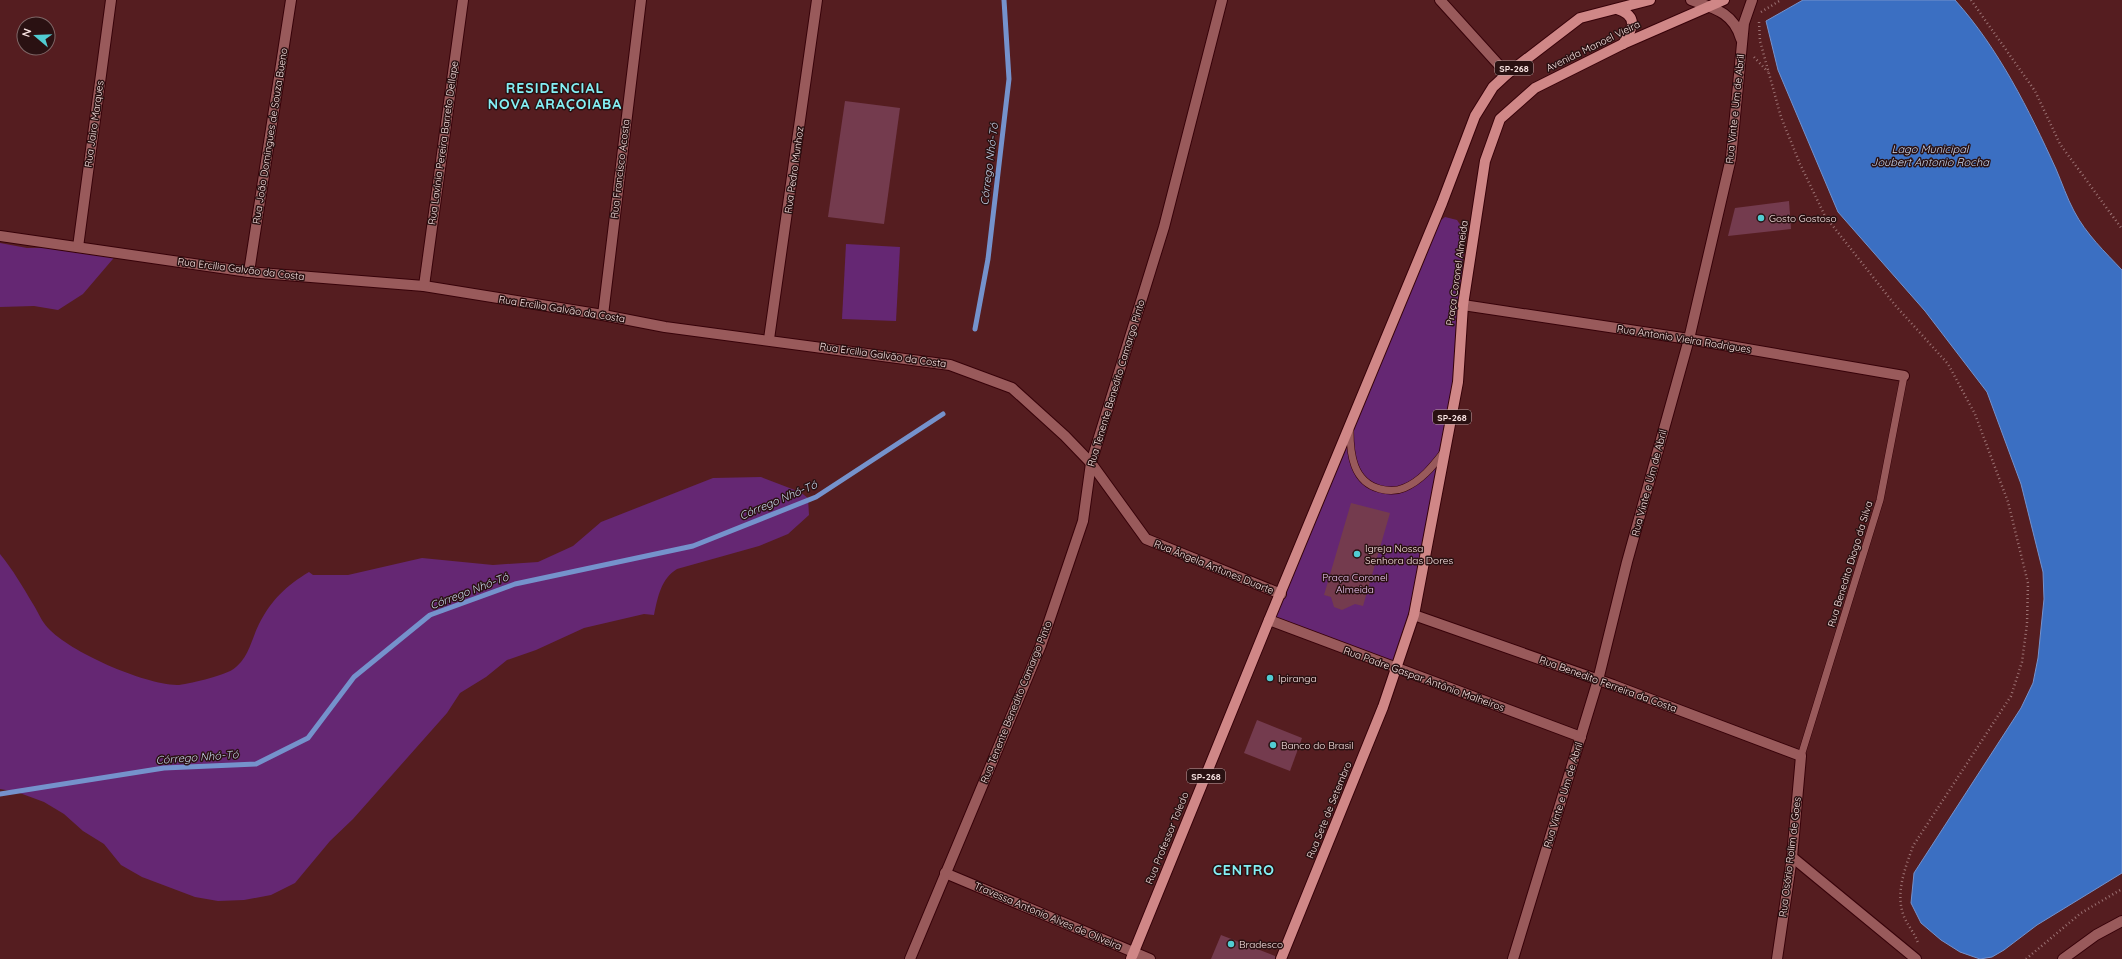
<svg xmlns="http://www.w3.org/2000/svg" width="2122" height="959" font-family="Quicksand,sans-serif">
<style>
.green{fill:#652773}
.water{fill:#3b6fc2;stroke:#7592cc}
.lines{fill:none;stroke-linecap:round;stroke-linejoin:round}
.stream{stroke:#7592cc;stroke-width:5}
.building{fill:#743b4e}
.lane-casing{stroke:#370209;stroke-width:8}
.street-casing{stroke:#370209;stroke-width:12}
.primary-casing{stroke:#370209;stroke-width:12}
.path{stroke:#9c7374;stroke-width:2.5;stroke-dasharray:1 3;stroke-linecap:butt}
.lane{stroke:#995a5b;stroke-width:7}
.street{stroke:#995a5b;stroke-width:10}
.primary{stroke:#d08787;stroke-width:10}
.poi-dot{fill:#51ccd2;stroke:#2a1112;stroke-width:1.5}
.labels{text-anchor:middle;dominant-baseline:central;stroke-width:3;stroke-linejoin:round;paint-order:stroke}
.shield{fill:#2a1112;stroke:#bca5a5;stroke-width:1}
.shield-label{font-size:9px;font-weight:bold;fill:#fbe5e4}
.street-label{font-size:10px;fill:#fbe5e4;stroke:#2a1112}
.poi-label{font-size:10px;fill:#fbe5e4;stroke:#2a1112;text-anchor:start}
.park-label{font-size:10px;fill:#e9c7f2;stroke:#2a1112}
.water-label{font-size:11px;font-style:italic;fill:#c8d6ec;stroke:#2a1112}
.district-label{font-size:14px;font-weight:bold;letter-spacing:1px;fill:#84f0f5;stroke:#2a1112}
</style>
<rect width="100%" height="100%" fill="#551d20"/>
<g class="green">
<polygon points="1445,217 1457,220 1465,232 1455,381 1411,614 1394,664 1273,618 1440,221"/>
<polygon points="0,243 27,248 105,247 118,253 83,294 58,310 34,306 0,307"/>
<polygon points="846,244 900,247 896,321 842,319"/>
<path d="M 761,477 L 800,492 L 808,498 L 809,515 L 788,534 L 759,546 L 677,569 C 661,579 658,596 654,615 L 644,614 L 584,628 L 536,650 L 507,660 L 486,677 L 460,693 L 447,713 L 353,819 L 330,841 L 295,883 L 271,895 L 244,900 L 218,901 L 195,897 L 142,877 L 121,865 L 104,844 L 83,831 L 64,814 L 44,802 L 17,792 L 0,789 L 0,554 C 13,570 23,587 33,604 C 38,612 42,622 48,628 C 70,652 143,684 177,685 C 187,685 224,675 232,670 C 249,659 251,640 259,624 C 272,599 286,586 309,572 L 313,575 L 348,575 L 422,558 L 493,565 L 538,562 L 573,546 L 601,522 L 713,478 Z"/>
</g>
<path class="water" d="M 1803,0 L 1955,0 C 1999,49 2029,110 2056,169 C 2062,183 2067,198 2074,211 C 2086,234 2105,252 2122,270 L 2122,873 L 2037,925 L 2004,950 L 1992,957 L 1980,959 L 1960,952 L 1941,940 L 1921,923 L 1911,903 L 1914,873 L 2021,708 L 2033,683 L 2038,658 L 2044,599 L 2043,572 L 2021,484 L 1987,392 L 1925,311 L 1838,212 L 1778,70 L 1766,21 Z"/>
<g class="lines">
<g class="stream">
<polyline points="975,329 988,259 1009,79 1004,0"/>
<polyline points="0,794 164,768 256,764 308,738 354,677 430,615 515,584 693,546 816,497 943,414"/>
</g>
</g>
<g class="building">
<polygon points="845,101 900,108 884,224 828,217"/>
<polygon points="1789,201 1791,229 1728,236 1735,208"/>
<polygon points="1351,503 1390,513 1363,606 1355,604 1342,610 1334,607 1331,597 1324,595"/>
<polygon points="1257,720 1302,738 1290,771 1244,753"/>
<polygon points="1221,935 1275,956 1275,959 1211,959"/>
</g>
<g class="lines">
<defs>
<g id="lane">
<path d="M 1350,431 C 1350,454 1353,482 1380,489 C 1388,491 1397,491 1404,488 C 1421,481 1433,466 1443,453"/>
<polyline points="1801,756 1880,500 1904,376"/>
</g>
<g id="street">
<polyline points="1440,0 1507,74"/>
<path d="M 1691,0 C 1714,8 1734,13 1741,39"/>
<polyline points="0,236 249,272 424,286 603,315 665,327 950,365 1012,388 1065,436 1091,463 1146,539 1281,594"/>
<polyline points="78,247 111,0"/>
<polyline points="249,272 291,0"/>
<polyline points="424,286 463,0"/>
<polyline points="1463,305 1689,339 1904,376"/>
<polyline points="603,315 641,0"/>
<polyline points="769,339 817,0"/>
<polyline points="1414,615 1613,685 1801,756 1792,857 1777,959"/>
<polyline points="1269,620 1581,737"/>
<polyline points="1792,857 1916,959"/>
<polyline points="945,873 1150,959"/>
<polyline points="910,959 1041,645 1083,521 1091,463 1164,227 1222,0"/>
<polyline points="1513,959 1598,680 1627,562 1689,339 1731,158 1744,23 1752,0"/>
<polyline points="2063,959 2096,935 2122,921"/>
</g>
<g id="primary">
<path d="M 1617,9 C 1639,16 1633,29 1623,44"/>
<polyline points="1131,959 1269,620 1442,203 1475,116 1493,87 1507,74 1580,18 1650,0"/>
<polyline points="1281,959 1383,707 1414,615 1458,382 1463,305 1485,161 1500,119 1535,88 1623,44 1724,0"/>
</g>
</defs>
<use href="#lane" class="lane-casing"/>
<use href="#street" class="street-casing"/>
<use href="#primary" class="primary-casing"/>
<g class="path">
<polyline points="1971,0 2035,91 2060,144 2122,229"/>
<polyline points="1761,12 1781,0"/>
<path d="M 1759,22 L 1760,41 L 1781,117 L 1800,164 L 1825,216 L 1895,305 L 1948,364 L 1975,414 L 2008,502 L 2028,583 L 2027,624 L 2022,662 L 2011,696 L 1913,846 C 1905,869 1894,895 1905,919 C 1909,927 1915,934 1918,943"/>
<polyline points="1754,57 1768,72"/>
<polyline points="2026,959 2081,913 2122,889"/>
</g>
<use href="#lane" class="lane"/>
<use href="#street" class="street"/>
<use href="#primary" class="primary"/>
</g>
<g class="poi-dot">
<circle cx="1761" cy="218" r="4"/>
<circle cx="1357" cy="554" r="4"/>
<circle cx="1270" cy="678" r="4"/>
<circle cx="1273" cy="745" r="4"/>
<circle cx="1231" cy="944" r="4"/>
</g>
<g class="labels">
<g class="shield">
<rect x="1495" y="61" width="38" height="14" rx="3"/>
<rect x="1433" y="410" width="38" height="14" rx="3"/>
<rect x="1187" y="769" width="38" height="14" rx="3"/>
</g>
<g class="shield-label">
<text x="1514" y="68">SP-268</text>
<text x="1452" y="417">SP-268</text>
<text x="1206" y="776">SP-268</text>
</g>
<g class="street-label">
<text transform="translate(1593 46) rotate(-26)">Avenida Manoel Vieira</text>
<text transform="translate(1735 109) rotate(-84)">Rua Vinte e Um de Abril</text>
<text transform="translate(94 124) rotate(-82)">Rua Jairo Marques</text>
<text transform="translate(270 136) rotate(-81)">Rua João Domingues de Souza Bueno</text>
<text transform="translate(443 143) rotate(-82)">Rua Lavínia Pereira Barreto Dellape</text>
<text transform="translate(620 169) rotate(-83)">Rua Francisco Acosta</text>
<text transform="translate(794 170) rotate(-82)">Rua Pedro Munhoz</text>
<text transform="translate(241 269) rotate(7)">Rua Ercilia Galvão da Costa</text>
<text transform="translate(1457 273) rotate(-82)">Praça Coronel Almeida</text>
<text transform="translate(562 309) rotate(9)">Rua Ercilia Galvão da Costa</text>
<text transform="translate(1684 339) rotate(9)">Rua Antonio Vieira Rodrigues</text>
<text transform="translate(883 355) rotate(8)">Rua Ercilia Galvão da Costa</text>
<text transform="translate(1116 383) rotate(-73)">Rua Tenente Benedito Camargo Pinto</text>
<text transform="translate(1649 483) rotate(-75)">Rua Vinte e Um de Abril</text>
<text transform="translate(1850 564) rotate(-73)">Rua Benedito Diogo da Silva</text>
<text transform="translate(1214 567) rotate(22)">Rua Ângela Antunes Duarte</text>
<text transform="translate(1424 679) rotate(20)">Rua Padre Gaspar Antônio Malheiros</text>
<text transform="translate(1608 684) rotate(20)">Rua Benedito Ferreira da Costa</text>
<text transform="translate(1016 702) rotate(-68)">Rua Tenente Benedito Camargo Pinto</text>
<text transform="translate(1563 795) rotate(-73)">Rua Vinte e Um de Abril</text>
<text transform="translate(1329 810) rotate(-68)">Rua Sete de Setembro</text>
<text transform="translate(1167 838) rotate(-68)">Rua Professor Toledo</text>
<text transform="translate(1790 857) rotate(-83)">Rua Osório Rolim de Goes</text>
<text transform="translate(1048 916) rotate(23)">Travessa Antonio Alves de Oliveira</text>
</g>
<g class="poi-label">
<text x="1769" y="218">Gosto Gostoso</text>
<text x="1365" y="548">Igreja Nossa<tspan x="1365" dy="12">Senhora das Dores</tspan></text>
<text x="1278" y="678">Ipiranga</text>
<text x="1281" y="745">Banco do Brasil</text>
<text x="1239" y="944">Bradesco</text>
</g>
<g class="park-label">
<text x="1355" y="577">Praça Coronel<tspan x="1355" dy="12">Almeida</tspan></text>
</g>
<g class="water-label">
<text x="1930" y="149">Lago Municipal<tspan x="1930" dy="13">Joubert Antonio Rocha</tspan></text>
<text transform="translate(989 164) rotate(-83)">Córrego Nhó-Tó</text>
<text transform="translate(778 500) rotate(-23)">Córrego Nhó-Tó</text>
<text transform="translate(469 591) rotate(-21)">Córrego Nhó-Tó</text>
<text transform="translate(197 757) rotate(-4)">Córrego Nhó-Tó</text>
</g>
<g class="district-label">
<text x="555" y="88">RESIDENCIAL<tspan x="555" dy="16">NOVA ARAÇOIABA</tspan></text>
<text x="1244" y="870">CENTRO</text>
</g>
</g>
<g transform="translate(36 36) rotate(289)"><circle r="19" fill="#2a1112" stroke="#7e6666"/>
<path d="M0-3L7 15L0 10L-7 15Z" fill="#51ccd2"/>
<text y="-6" font-size="11" font-weight="bold" text-anchor="middle" fill="#fbe5e4">N</text>
</g>
</svg>
